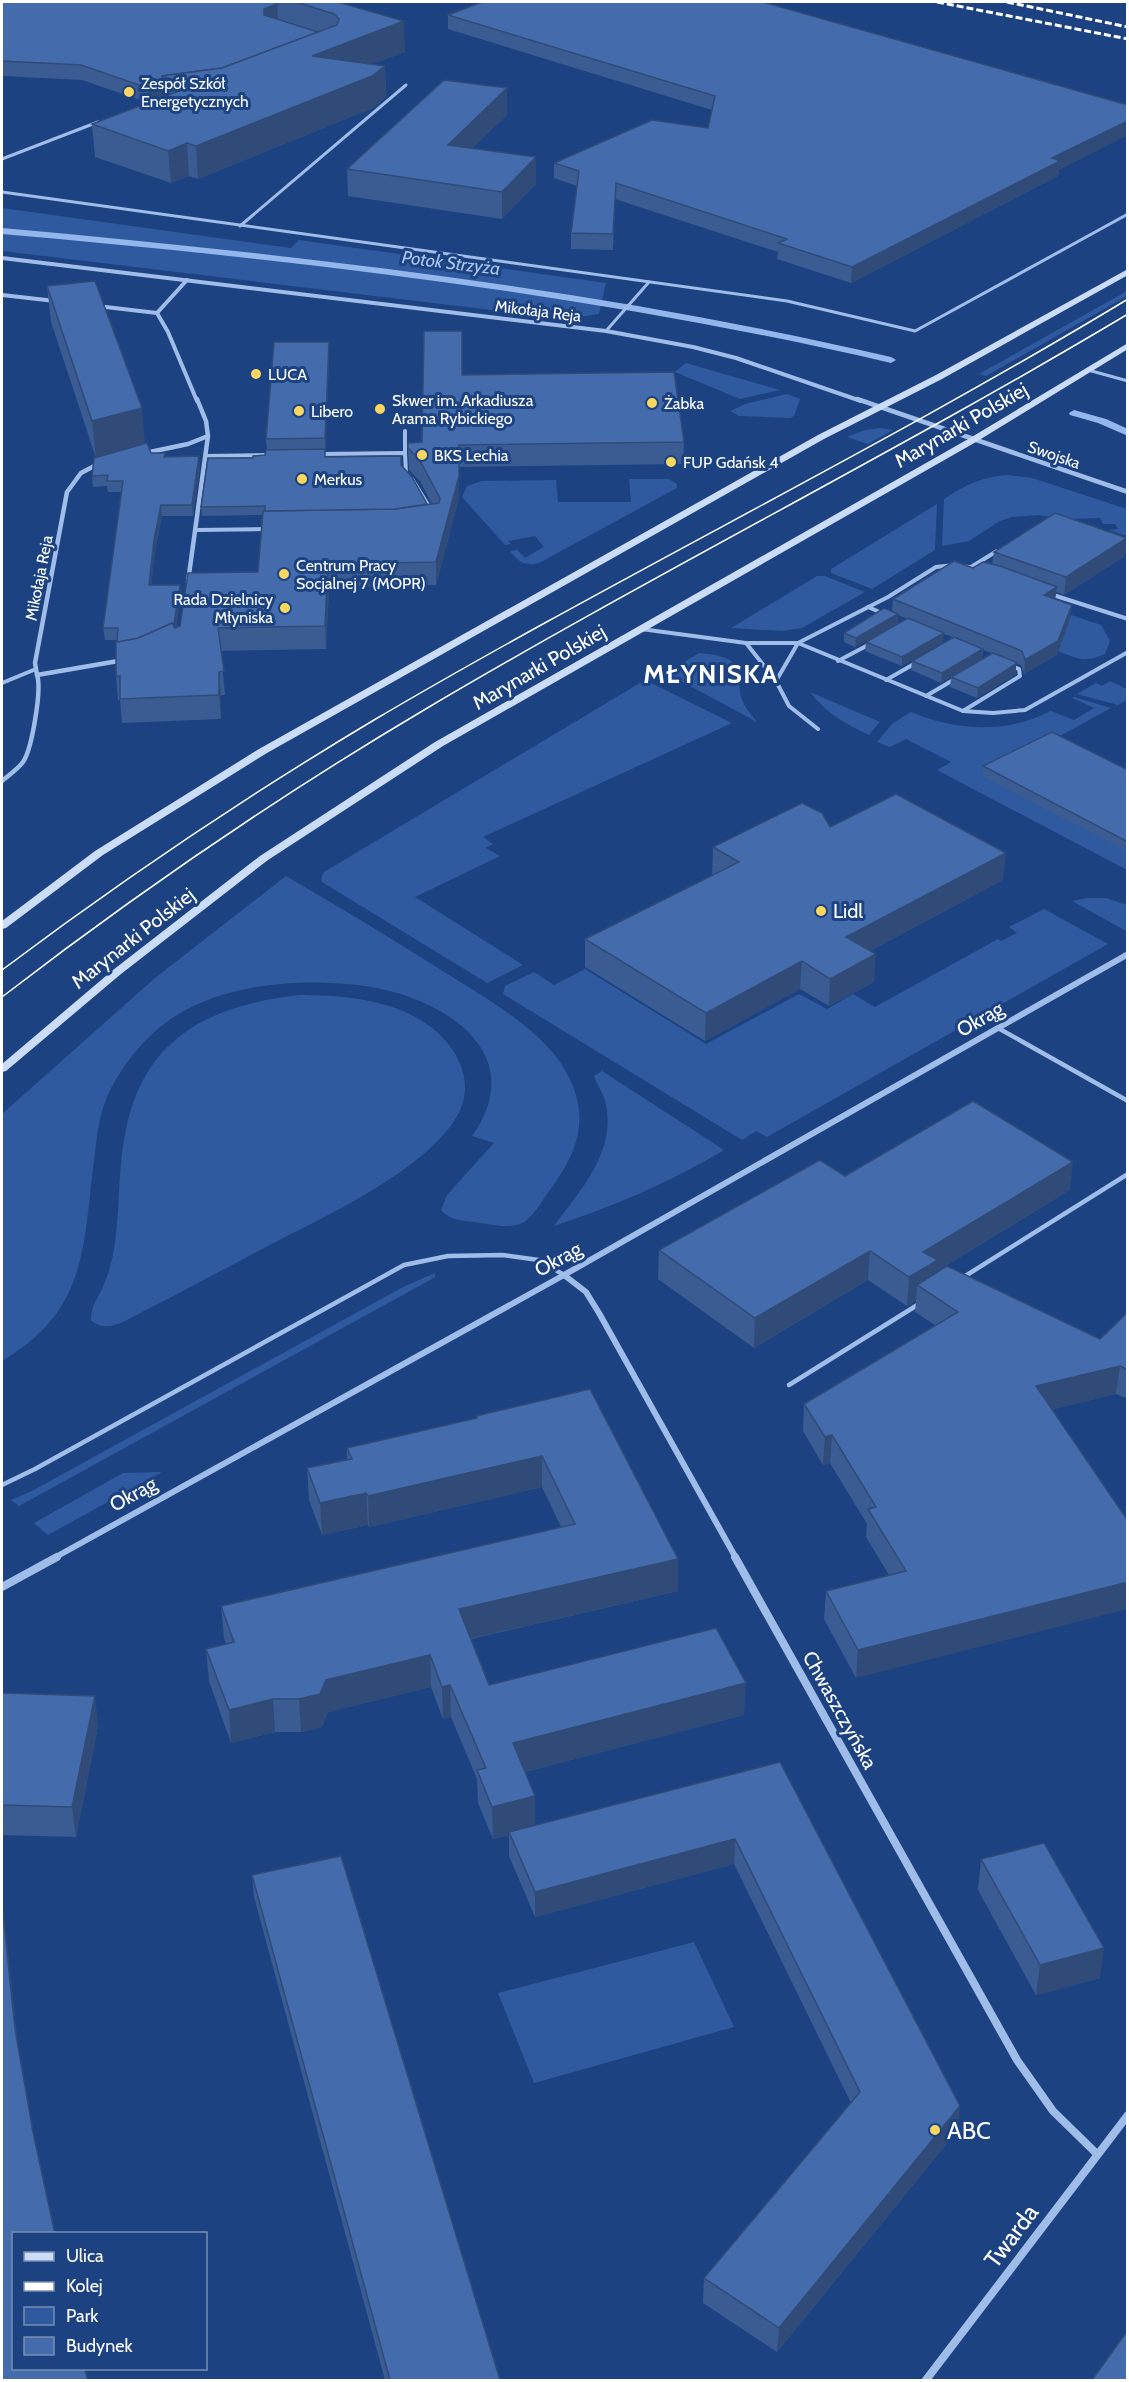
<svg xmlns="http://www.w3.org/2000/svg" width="1129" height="2382" font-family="Cabin,sans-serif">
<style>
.green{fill:#2f5aa0}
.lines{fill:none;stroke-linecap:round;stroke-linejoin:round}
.stream{fill:#93b7ec;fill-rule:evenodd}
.service-far2{stroke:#a0bdea;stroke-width:3}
.service-far1{stroke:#a0bdea;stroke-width:4}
.service{stroke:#a0bdea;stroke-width:4.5}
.minor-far3{stroke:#a0bdea;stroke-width:4}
.minor-far2{stroke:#a0bdea;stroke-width:4.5}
.minor-far1{stroke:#a0bdea;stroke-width:6}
.minor{stroke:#a0bdea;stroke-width:8}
.secondary{fill:#cbdcf7;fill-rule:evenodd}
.tram{stroke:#fff;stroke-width:1.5}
.rail{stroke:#fff;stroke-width:3;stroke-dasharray:7 3;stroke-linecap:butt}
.wall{fill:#3a5c93}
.shaded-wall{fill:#304b78}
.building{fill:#446bab;stroke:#304b78;stroke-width:1.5}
.poi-dot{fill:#fbd75d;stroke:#1c4281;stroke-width:2}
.labels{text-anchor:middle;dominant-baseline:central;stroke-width:6;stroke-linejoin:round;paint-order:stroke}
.far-poi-label{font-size:16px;fill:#fff;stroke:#1c4281;text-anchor:start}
.far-street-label{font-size:16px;fill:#fff;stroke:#1c4281}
.far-water-label{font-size:18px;font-style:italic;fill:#abc7f1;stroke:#1c4281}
.street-label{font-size:20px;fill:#fff;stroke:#1c4281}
.poi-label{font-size:20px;fill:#fff;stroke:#1c4281;text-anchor:start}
.near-poi-label{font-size:24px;fill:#fff;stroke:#1c4281;text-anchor:start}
.near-street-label{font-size:24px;fill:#fff;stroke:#1c4281}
.district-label{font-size:26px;font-weight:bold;letter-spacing:1.5px;fill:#fff;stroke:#1c4281}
</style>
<rect width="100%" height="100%" fill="#1c4281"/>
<g class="green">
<polygon points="2,208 291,248 299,240 606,283 599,314 566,319 2,251"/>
<polygon points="1127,291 1127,296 986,376 979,374"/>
<polygon points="686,363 780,390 740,399 675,372"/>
<polygon points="787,394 800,399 794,416 790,418 739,416 730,411 745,404"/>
<polygon points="880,428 893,430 868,444 847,437 865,430"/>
<path d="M 1007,475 L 1032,478 L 1127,509 L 1127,536 L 1109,530 L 1118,529 L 1115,524 L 1103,524 L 1100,518 L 1066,519 L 1038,515 L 1012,517 L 1000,521 L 969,541 L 942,546 L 944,499 C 967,484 980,478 1007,475 Z"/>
<path d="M 629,479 L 669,479 L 677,484 L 677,488 L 539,563 C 524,566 519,562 510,551 L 517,550 L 525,558 L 544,547 L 535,536 L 508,541 L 511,544 L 505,545 L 462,497 L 467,486 L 482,481 L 556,480 L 558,502 L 631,502 Z"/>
<polygon points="937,504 935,550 872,589 831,573 831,569"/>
<polygon points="817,576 825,576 865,592 802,628 783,631 731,628"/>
<path d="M 1071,615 L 1101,625 L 1110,641 L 1105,654 C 1084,663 1078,659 1058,651 Z"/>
<path d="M 699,653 C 711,654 738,656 739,674 C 739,683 739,693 743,702 C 746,709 752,716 757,722 L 666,673 Z"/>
<polygon points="645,680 732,723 483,837 493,844 486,848 500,856 415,897 523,965 487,983 322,882 321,878 324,872"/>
<polygon points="1110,681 1127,689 1127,700 1118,705 1077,694 1096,683 1102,686"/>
<path d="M 810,692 L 880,722 L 869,735 C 845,724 826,713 810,692 Z"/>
<path d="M 1074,697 L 1111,708 L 1051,741 L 1127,852 L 1127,870 L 937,770 L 951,762 L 906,739 L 890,747 L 877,742 L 893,723 L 911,712 C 956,731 1007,734 1051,711 L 1074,720 L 1094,708 L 1072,698 Z"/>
<path d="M 286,876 C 341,908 396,941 449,975 C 486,998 538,1028 562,1065 C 593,1114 579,1152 547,1194 C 541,1203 533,1216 524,1222 C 510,1230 489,1224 474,1222 C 463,1221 449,1220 441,1210 L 447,1195 L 494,1143 L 472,1136 C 534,1049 435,993 357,985 C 287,977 196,986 145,1041 C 128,1059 112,1082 104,1105 C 97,1125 96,1147 93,1168 C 83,1255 84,1312 2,1361 L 2,1114 L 155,978 Z"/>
<polygon points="1087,898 1106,898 1127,905 1127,930 1126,931 1072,901"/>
<polygon points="1044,909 1108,944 767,1137 756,1131 742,1140 503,994 505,986 534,972 554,985 585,969 706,1044 799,994 827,1009 853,994 875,1007 998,939 1001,941 1017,933 1009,927"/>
<path d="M 299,995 C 349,995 415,1001 449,1045 C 463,1063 470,1086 461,1108 C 437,1166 318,1220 264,1248 C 217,1273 170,1298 123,1322 C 112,1327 100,1329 91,1320 C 90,1307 100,1295 105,1282 C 110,1270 113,1256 115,1243 C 120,1205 118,1166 126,1129 C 145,1036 212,1005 299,995 Z"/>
<path d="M 602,1071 L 724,1150 C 671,1182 612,1207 554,1226 C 580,1191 618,1150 605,1101 C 603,1093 597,1084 594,1076 Z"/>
<polygon points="435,1273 435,1277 430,1280 19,1506 11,1500 32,1491 403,1287"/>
<polygon points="162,1472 48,1535 34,1523 123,1473"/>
<polygon points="694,1942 734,2027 534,2083 498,1993"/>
</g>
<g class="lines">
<g class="stream">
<path d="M 2,228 C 300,255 599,289 891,357 L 896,360 L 891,363 C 599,295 300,260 2,234 Z"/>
<polygon points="1074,410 1106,419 1128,429 1128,436 1098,423 1070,415 1069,413"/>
</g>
<g class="service-far2">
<polyline points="2,159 98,122"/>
<polyline points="2,192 787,301 915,331 1128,214"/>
<polyline points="240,226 406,85"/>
<polyline points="606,331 649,282"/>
<polyline points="1088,370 1128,381"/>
</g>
<g class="service-far1">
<polyline points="405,431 405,453"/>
<polyline points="321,454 405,453 406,473"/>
<polyline points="207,456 270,455"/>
<polyline points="412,479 430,508"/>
<polyline points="195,530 265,529"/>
<polyline points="962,566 980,569"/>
<polyline points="971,567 997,551"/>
<polyline points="1050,594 1128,619"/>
<polyline points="868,607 884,614"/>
<polyline points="641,629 746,643 798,643 888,597 936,567 954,565"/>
<polyline points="746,643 776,681 789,706 818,729"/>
<polyline points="838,661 870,644"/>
<polyline points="886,680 914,664"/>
<polyline points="776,681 798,643 963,711 993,713 1025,710 1128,652"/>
<polyline points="2,683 36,669"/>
<polyline points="926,696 955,679"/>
<polyline points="963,711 1020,676 1019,669 1011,666"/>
</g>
<g class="service">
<polyline points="998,1028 1128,1101"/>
<polyline points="962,1278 1128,1174"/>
<polyline points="789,1385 919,1304"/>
<polyline points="2,1485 35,1469 404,1265 448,1256 502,1255 539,1260 564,1275"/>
</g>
<g class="minor-far3">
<polyline points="2,258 606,331 693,347 736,358 861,401"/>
<polyline points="2,295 55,301"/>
<polyline points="97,306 157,313 168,332 197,401"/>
<polyline points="157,313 187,280"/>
</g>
<g class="minor-far2">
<polyline points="857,399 1128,492"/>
<polyline points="145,453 188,444 208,436"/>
<polyline points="100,463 81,473 67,492 35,663 37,675 124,660"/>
<polyline points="188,582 208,436 206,421 197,399"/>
<path d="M 2,781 C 9,775 18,769 23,762 C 32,749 42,689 37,675"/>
</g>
<g class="minor-far1">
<polyline points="564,1275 586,1292 599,1313 736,1558"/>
<polyline points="54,1558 564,1275 1128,954"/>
</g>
<g class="minor">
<polyline points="735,1557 1017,2060 1053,2111 1097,2154"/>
<polyline points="2,1587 57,1557"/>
<polyline points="926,2380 1128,2115"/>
</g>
<g class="secondary">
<polygon points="1128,269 1128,275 942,379 824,439 267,753 103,855 6,928 2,929 2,921 95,851 259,749 818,435 936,375"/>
<polygon points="1128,343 1128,349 976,442 443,746 268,860 121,974 6,1071 2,1072 2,1064 113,970 260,856 435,742 970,438"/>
</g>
<g class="tram">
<path d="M 2,970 C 122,880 245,797 374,720 C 622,574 882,448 1128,299"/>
<path d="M 2,997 C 137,893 277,797 424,710 C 655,573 897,452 1128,314"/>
</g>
<g class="rail">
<polyline points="937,2 1128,39"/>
<polyline points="1007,2 1128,27"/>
</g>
</g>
<g class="wall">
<polygon points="2,2 338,2 405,52 372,64 385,66 386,97 373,108 198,179 189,176 171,183 95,157 92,124 149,103 82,80 2,76"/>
<polygon points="448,15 1059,170 1058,176 851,283 777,259 778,252 615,199 613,250 571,249 571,233 577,186 554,178 554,163 708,128 712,110 448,29"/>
<polygon points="507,88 507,115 472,148 536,157 536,184 502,219 348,196 347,169"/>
<polygon points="47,286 151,453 200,467 193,516 162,516 155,551 151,585 180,585 181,596 176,628 180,626 258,572 262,515 202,516 201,507 253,458 265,455 267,450 266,439 329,342 329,354 325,457 401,465 427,504 432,504 420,481 409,470 408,448 422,442 462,375 684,442 683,464 459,467 459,498 436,585 329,587 326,649 221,651 225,695 221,695 221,719 122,723 120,700 118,700 116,676 118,640 105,640 103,628 122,492 108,492 107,486 93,487 92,476 96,458 51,322"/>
<polygon points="1127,538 1125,556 1064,595 1056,592 1055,599 1070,619 1057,655 1024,674 1021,665 1016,663 1016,674 977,698 950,687 951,677 992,653 983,650 982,658 941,683 911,670 912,661 953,637 944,634 902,666 865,651 866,642 908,619 898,615 898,624 855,647 844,642 844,633 892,612 893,599 992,564 994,552"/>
<polygon points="983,766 1128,770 1128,852 982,776"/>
<polygon points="830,827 1003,880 870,951 874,982 829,1006 800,989 705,1041 585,967 585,939 714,875 712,874 713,847"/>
<polygon points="845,1176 1070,1190 937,1271 937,1273 1100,1339 1128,1312 1128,1399 1116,1394 1052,1409 856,1678 824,1619 826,1591 889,1575 866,1537 867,1524 830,1463 823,1465 803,1431 804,1404 935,1325 915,1312 916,1301 907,1306 868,1280 754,1348 658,1279 659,1250"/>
<polygon points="590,1389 678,1559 678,1591 471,1639 489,1685 744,1715 525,1772 535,1825 780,1762 960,2106 958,2130 777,2352 703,2303 704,2278 851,2103 734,1864 535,1917 509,1856 509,1835 493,1839 478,1803 477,1779 451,1717 443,1719 431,1687 328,1712 322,1727 301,1732 275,1732 231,1743 209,1681 206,1649 226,1644 224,1638 221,1606 561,1527 542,1487 369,1527 368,1525 322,1535 309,1500 307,1468 347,1459 347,1448 476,1418 476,1416"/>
<polygon points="2,1693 98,1726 76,1837 2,1835"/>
<polygon points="981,1859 1100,1978 1036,1995 978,1890"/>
<polygon points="252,1875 500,2380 385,2380 254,1897"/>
</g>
<g class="shaded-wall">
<polygon points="277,2 278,18 265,23 264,9"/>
<polygon points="404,21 405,52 313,87 192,86"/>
<polygon points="385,66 386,97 373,108 198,179 196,146"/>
<polygon points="163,86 164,101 149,103 148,88"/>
<polygon points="507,88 507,115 448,171 448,145"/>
<polygon points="1128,121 1128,135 1059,170 1058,176 851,283 852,267 1052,158"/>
<polygon points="187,143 189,176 171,183 168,151"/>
<polygon points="536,157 536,184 502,219 502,192"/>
<polygon points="329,342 329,354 326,450 325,438"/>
<polygon points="142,408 145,445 96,458 92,421"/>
<polygon points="459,445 459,498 436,585 436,562"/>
<polygon points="199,456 200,467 193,516 192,505"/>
<polygon points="161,505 162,516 155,551 150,597 149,585 154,540"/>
<polygon points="1127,538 1125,556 1064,595 1066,577"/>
<polygon points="328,564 329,587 326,649 325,626"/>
<polygon points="180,585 181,596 175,635 136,641"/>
<polygon points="1057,587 1055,600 1044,595"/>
<polygon points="1072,605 1070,619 1057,655 1024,674 1025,660"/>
<polygon points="898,614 898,624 855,647 856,638"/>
<polygon points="944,633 943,642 902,666 902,657"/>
<polygon points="983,649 982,658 941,683 942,673"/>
<polygon points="1016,664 1016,674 977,698 978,688"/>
<polygon points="219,672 221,695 221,719 219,695"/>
<polygon points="1006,853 1003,880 844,965 846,937"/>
<polygon points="876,954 874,982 829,1006 830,979"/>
<polygon points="802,961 800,989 705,1041 706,1013"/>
<polygon points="1073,1162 1070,1190 937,1271 935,1289 917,1285 916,1301 907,1306 909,1277 923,1252"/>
<polygon points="870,1251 868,1280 754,1348 755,1318"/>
<polygon points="1120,1366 1116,1394 1033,1414 1036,1386"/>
<polygon points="832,1435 830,1463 823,1465 825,1437"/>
<polygon points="542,1456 542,1487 369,1527 368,1496"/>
<polygon points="366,1493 368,1525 322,1535 320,1503"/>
<polygon points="678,1559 678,1591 460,1641 459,1609"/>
<polygon points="1128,1582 1128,1609 856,1678 858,1650"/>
<polygon points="430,1655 431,1687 328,1712 322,1727 301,1732 299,1699 326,1680"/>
<polygon points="746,1683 744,1715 513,1775 513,1743"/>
<polygon points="450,1685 451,1717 443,1719 442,1687"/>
<polygon points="95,1696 98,1726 76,1837 72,1807"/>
<polygon points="273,1699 275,1732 231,1743 229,1710"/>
<polygon points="535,1796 535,1829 509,1832 509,1835 493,1839 492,1807"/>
<polygon points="735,1839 734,1864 535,1917 535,1892"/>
<polygon points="3,1914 7,1939 19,2054 15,2029"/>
<polygon points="1104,1948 1100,1978 1036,1995 1040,1965"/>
<polygon points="960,2106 958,2130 777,2352 779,2328"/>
</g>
<g class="building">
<polygon points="2,2 277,2 277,4 264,9 264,15 318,32 222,68 162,76 163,86 148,88 81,65 2,61"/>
<polygon points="296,2 338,2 404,21 312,56 385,66 372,76 196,146 187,143 168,151 92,124 192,86 162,76 222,68 337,25 339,19 334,14"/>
<polygon points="482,2 763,2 1128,105 1128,121 1052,158 1060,161 852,267 778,243 787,239 616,183 613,234 571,233 579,171 554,163 652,120 708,128 715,96 448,15"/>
<polygon points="444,80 507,88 448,145 536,157 502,192 347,169"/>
<polygon points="95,281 142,408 92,421 47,286"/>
<polygon points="424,331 462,331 462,375 674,372 684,442 459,445 459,476 436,562 328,564 325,626 218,628 224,671 219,672 219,695 120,699 120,676 116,676 116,642 138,638 172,623 175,628 180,626 188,573 258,572 263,511 395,509 439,503 440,498 419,459 408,448 408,443 422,442"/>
<polygon points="274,342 329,342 325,438 266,439"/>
<polygon points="147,443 151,453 165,453 164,457 199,456 192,505 161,505 154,540 149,585 180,585 174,624 173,624 172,623 138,638 117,642 118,628 103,628 123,481 107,481 108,475 92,476 94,458"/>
<polygon points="325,449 325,457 401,456 401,465 412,477 427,504 395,509 265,511 265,506 201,507 208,458 253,458 253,456 265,455 266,450"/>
<polygon points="1055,513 1127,538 1066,577 994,552"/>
<polygon points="954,561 973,568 983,562 1000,566 1057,587 1044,595 1072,605 1058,641 1025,660 1022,651 893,599"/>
<polygon points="884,608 898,614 856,638 844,633"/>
<polygon points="908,618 944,633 902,657 866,642"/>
<polygon points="954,637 983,649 942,673 912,661"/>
<polygon points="993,653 1016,662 1016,664 978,688 951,677"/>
<polygon points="1052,732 1128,770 1128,842 983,766"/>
<polygon points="896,794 1006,853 846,937 876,954 830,979 802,961 706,1013 585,939 739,862 713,847 802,803 822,813 830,827"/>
<polygon points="973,1101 1073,1162 923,1252 938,1260 909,1277 870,1251 755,1318 659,1250 820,1160 845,1176"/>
<polygon points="947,1266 1100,1339 1128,1312 1128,1370 1120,1366 1036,1386 1126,1518 1128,1518 1128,1582 858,1650 826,1591 906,1571 868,1509 876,1507 832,1435 825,1437 804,1404 958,1312 917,1285"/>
<polygon points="590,1389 678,1559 459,1609 489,1685 716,1628 746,1683 513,1743 535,1796 492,1807 477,1770 486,1768 450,1685 442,1687 430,1655 326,1680 320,1694 299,1699 273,1699 229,1710 206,1649 234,1642 221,1606 575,1524 542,1456 368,1496 366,1493 320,1503 307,1468 352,1459 347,1448 477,1418 476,1416"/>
<polygon points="2,1693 95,1696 72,1807 2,1805"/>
<polygon points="780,1762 960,2106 779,2328 704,2278 860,2092 735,1839 535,1892 509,1832"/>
<polygon points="1044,1843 1104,1948 1040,1965 981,1859"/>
<polygon points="341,1856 500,2380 390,2380 252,1875"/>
<polygon points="2,1914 3,1914 15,2029 33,2132 55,2234 14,2234 14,2368 84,2368 88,2380 2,2380"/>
<polygon points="1128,2330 1128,2380 1092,2380"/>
</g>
<g class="poi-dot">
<circle cx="129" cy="92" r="6"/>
<circle cx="256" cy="374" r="6"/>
<circle cx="652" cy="403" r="6"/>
<circle cx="380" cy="409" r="6"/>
<circle cx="299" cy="411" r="6"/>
<circle cx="422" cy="455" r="6"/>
<circle cx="671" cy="462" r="6"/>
<circle cx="302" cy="479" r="6"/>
<circle cx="284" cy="574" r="6"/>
<circle cx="285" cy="608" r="6"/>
<circle cx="821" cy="911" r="6"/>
<circle cx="935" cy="2130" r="6"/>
</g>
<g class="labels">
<g class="far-poi-label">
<text x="141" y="83">Zespół Szkół<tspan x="141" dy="18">Energetycznych</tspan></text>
<text x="268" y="374">LUCA</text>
<text x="392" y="400">Skwer im. Arkadiusza<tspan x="392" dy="18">Arama Rybickiego</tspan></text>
<text x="664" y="403">Żabka</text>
<text x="311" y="411">Libero</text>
<text x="434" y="455">BKS Lechia</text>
<text x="683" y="462">FUP Gdańsk 4</text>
<text x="314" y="479">Merkus</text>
<text x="296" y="565">Centrum Pracy<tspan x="296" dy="18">Socjalnej 7 (MOPR)</tspan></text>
<text x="273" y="599" text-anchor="end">Rada Dzielnicy<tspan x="273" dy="18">Młyniska</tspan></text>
</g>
<g class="far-street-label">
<text transform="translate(538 311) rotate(7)">Mikołaja Reja</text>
<text transform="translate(1054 455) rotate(19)">Swojska</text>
<text transform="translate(39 578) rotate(-79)">Mikołaja Reja</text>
</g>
<g class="far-water-label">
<text transform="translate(451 263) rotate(7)">Potok Strzyża</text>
</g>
<g class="street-label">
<text transform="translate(961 425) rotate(-30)">Marynarki Polskiej</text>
<text transform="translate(539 667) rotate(-30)">Marynarki Polskiej</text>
<text transform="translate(133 938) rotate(-38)">Marynarki Polskiej</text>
<text transform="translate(980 1019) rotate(-30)">Okrąg</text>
<text transform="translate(558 1259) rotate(-29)">Okrąg</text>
<text transform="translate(133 1494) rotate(-29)">Okrąg</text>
<text transform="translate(840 1710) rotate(61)">Chwaszczyńska</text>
</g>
<g class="poi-label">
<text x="833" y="911">Lidl</text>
</g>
<g class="near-poi-label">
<text x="947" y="2130">ABC</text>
</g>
<g class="near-street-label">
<text transform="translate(1011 2236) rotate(-53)">Twarda</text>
</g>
<g class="district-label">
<text x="711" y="674">MŁYNISKA</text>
</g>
</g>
<rect width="1129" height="2382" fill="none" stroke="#ffffff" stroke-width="6"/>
<rect x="12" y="2232" width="195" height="138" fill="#1c4281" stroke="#778eb3" stroke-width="1.5"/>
<rect x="24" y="2252" width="30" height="9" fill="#cbdcf7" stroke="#778eb3" stroke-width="1.5"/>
<text x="66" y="2262" font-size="18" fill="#ffffff">Ulica</text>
<rect x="24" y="2282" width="30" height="9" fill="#ffffff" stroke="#778eb3" stroke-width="1.5"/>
<text x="66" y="2292" font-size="18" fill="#ffffff">Kolej</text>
<rect x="24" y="2307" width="30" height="18" fill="#2f5aa0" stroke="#778eb3" stroke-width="1.5"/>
<text x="66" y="2322" font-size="18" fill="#ffffff">Park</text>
<rect x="24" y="2337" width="30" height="18" fill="#446bab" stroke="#778eb3" stroke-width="1.5"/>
<text x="66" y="2352" font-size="18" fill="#ffffff">Budynek</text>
</svg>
